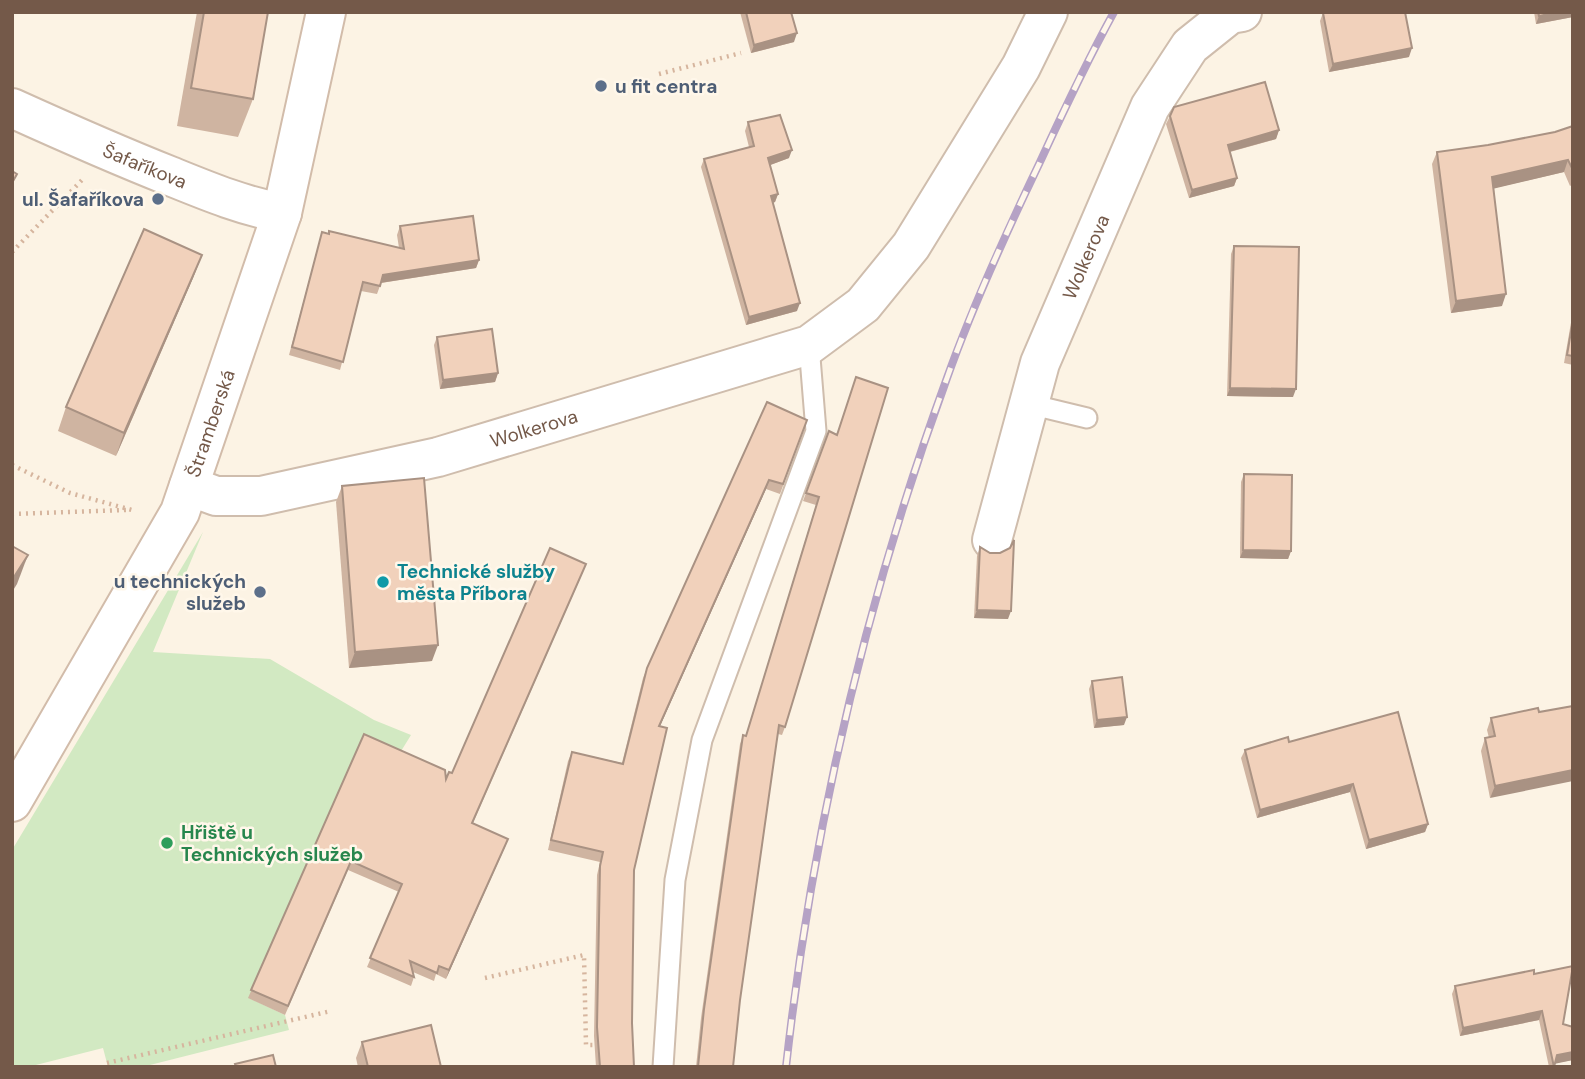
<svg xmlns="http://www.w3.org/2000/svg" width="1585" height="1079" font-family="'DM Sans',sans-serif">
<style>
.green{fill:#d2e9c2}
.lines{fill:none;stroke-linecap:round;stroke-linejoin:round}
.lane-casing{stroke:#cfbdad;stroke-width:23}
.street-casing{stroke:#cfbdad;stroke-width:42}
.secondary-casing{stroke:#d2bcaa;stroke-width:42}
.path{stroke:#d6b59e;stroke-width:4.5;stroke-dasharray:2 5;stroke-linecap:butt}
.lane{stroke:#fff;stroke-width:19}
.street{stroke:#fff;stroke-width:38}
.secondary{stroke:#fff;stroke-width:38}
.rail-casing{stroke:#b5a2c5;stroke-width:8}
.rail{stroke:#fff7ea;stroke-width:5;stroke-dasharray:16;stroke-linecap:butt}
.wall{fill:#cfb4a1}
.shaded-wall{fill:#a99283}
.building{fill:#f1d1bb;stroke:#a99283;stroke-width:2}
.service-dot{fill:#5c6f8a;stroke:#fff7ea;stroke-width:2.5}
.culture-dot{fill:#0f9aa8;stroke:#fff7ea;stroke-width:2.5}
.leisure-dot{fill:#2e9e5b;stroke:#fff7ea;stroke-width:2.5}
.labels{text-anchor:middle;dominant-baseline:central;stroke-width:5;stroke-linejoin:round;paint-order:stroke}
.service-label{font-size:19px;font-weight:bold;fill:#4e5e75;stroke:#fff7ea;text-anchor:end}
.street-label{font-size:19px;fill:#745949;stroke:#fff7ea}
.culture-label{font-size:19px;font-weight:bold;fill:#0d838f;stroke:#fff7ea;text-anchor:start}
.leisure-label{font-size:19px;font-weight:bold;fill:#27864d;stroke:#fff7ea;text-anchor:start}
</style>
<rect width="100%" height="100%" fill="#fcf3e4"/>
<polygon class="green" points="203,532 153,652 270,659 374,720 411,735 249,998 285,1015 289,1030 142,1067 108,1067 103,1048 28,1067 12,1067 12,850"/>
<g class="lines">
<defs>
<g id="lane">
<polyline points="1029,404 1087,418"/>
<polyline points="663,1067 675,880 702,740 816,431 809,345"/>
</g>
<g id="street">
<path id="s1" d="M 12,108 C 65,132 117,155 170,176 C 207,191 243,206 282,213"/>
<path id="s2" d="M 189,486 L 216,496 L 261,496 L 438,457 L 809,345 L 863,305 L 911,246 L 1021,67 L 1048,12"/>
<path id="s3" d="M 992,540 L 1040,363 L 1150,107 L 1190,46 L 1230,14 L 1242,12"/>
</g>
<g id="secondary">
<path id="s4" d="M 12,802 L 180,512 L 282,213 L 326,12"/>
</g>
</defs>
<use href="#lane" class="lane-casing"/>
<use href="#street" class="street-casing"/>
<use href="#secondary" class="secondary-casing"/>
<g class="path">
<polyline points="659,74 741,53"/>
<polyline points="12,252 82,180"/>
<polyline points="12,465 70,493 132,510"/>
<polyline points="12,514 127,510"/>
<polyline points="485,978 584,955 586,1045 600,1045"/>
<polyline points="107,1063 331,1011"/>
</g>
<use href="#lane" class="lane"/>
<use href="#street" class="street"/>
<use href="#secondary" class="secondary"/>
<defs>
<path id="rail" d="M 786,1067 C 812,832 866,599 947,378 C 973,305 1006,233 1040,162 C 1063,112 1087,61 1114,12"/>
</defs>
<use href="#rail" class="rail-casing"/>
<use href="#rail" class="rail"/>
</g>
<g class="wall">
<polygon points="197,12 268,12 253,99 238,137 177,126"/>
<polygon points="740,12 791,12 794,42 751,53"/>
<polygon points="1534,12 1573,12 1573,17 1536,24"/>
<polygon points="1323,13 1409,57 1329,72 1320,21"/>
<polygon points="1170,116 1279,130 1276,139 1230,152 1237,178 1234,186 1189,198 1166,124"/>
<polygon points="748,122 789,158 770,165 778,194 775,202 773,203 797,311 746,325 701,167 704,159 749,147 745,131"/>
<polygon points="1573,126 1573,184 1570,186 1564,172 1494,188 1502,306 1451,313 1432,164 1437,152 1488,145 1555,132"/>
<polygon points="400,226 479,260 476,268 381,283 377,294 361,291 340,370 289,355 322,232 399,248 397,235"/>
<polygon points="1234,246 1293,397 1227,396 1231,254"/>
<polygon points="202,255 193,278 116,456 58,431 66,407"/>
<polygon points="1573,311 1573,365 1564,363"/>
<polygon points="437,337 498,373 495,382 440,389 434,345"/>
<polygon points="807,420 780,494 766,489 660,726 634,870 632,1023 634,1067 596,1067 594,1036 597,875 600,862 548,850 568,761 572,752 622,763 643,678 647,668"/>
<polygon points="829,431 785,727 782,735 778,734 740,1000 733,1067 696,1067 701,1018 740,744 743,735 746,736 816,505 803,501"/>
<polygon points="1244,474 1291,551 1288,559 1240,558 1241,482"/>
<polygon points="342,486 432,661 349,668 336,502"/>
<polygon points="980,547 1008,619 974,618 977,556"/>
<polygon points="583,572 473,823 508,839 446,979 436,974 434,981 413,972 414,977 411,986 367,967 399,892 348,870 285,1015 248,998 364,734 446,779 452,773"/>
<polygon points="1092,681 1124,725 1094,728 1089,689"/>
<polygon points="1539,712 1490,798 1481,751 1485,738 1489,738 1487,730 1491,718"/>
<polygon points="1289,742 1428,824 1425,832 1366,849 1350,792 1257,818 1241,758 1245,750"/>
<polygon points="1534,974 1563,1024 1573,1060 1555,1063 1554,1067 1549,1067 1539,1020 1460,1036 1452,994 1455,986"/>
<polygon points="362,1042 441,1067 358,1067 356,1058"/>
</g>
<g class="shaded-wall">
<polygon points="1558,12 1573,12 1573,17 1536,24 1539,16"/>
<polygon points="797,33 794,42 751,53 754,45"/>
<polygon points="1412,48 1409,57 1329,72 1333,64"/>
<polygon points="1279,130 1276,139 1225,153 1228,145"/>
<polygon points="792,150 789,158 765,167 768,158"/>
<polygon points="1568,160 1564,172 1488,190 1492,177"/>
<polygon points="1237,178 1234,186 1189,198 1192,190"/>
<polygon points="778,194 775,202 768,204 771,196"/>
<polygon points="202,255 193,278 116,456 124,433"/>
<polygon points="479,260 476,268 380,283 383,275"/>
<polygon points="1506,294 1502,306 1451,313 1456,301"/>
<polygon points="800,303 797,311 746,325 749,317"/>
<polygon points="498,373 495,382 440,389 443,380"/>
<polygon points="1230,388 1296,389 1293,397 1227,396"/>
<polygon points="769,480 766,489 656,735 659,726"/>
<polygon points="1243,550 1291,551 1288,559 1240,558"/>
<polygon points="28,555 17,584 12,592 12,580"/>
<polygon points="977,610 1011,611 1008,619 974,618"/>
<polygon points="438,645 432,661 349,668 355,652"/>
<polygon points="1127,717 1124,725 1094,728 1097,720"/>
<polygon points="1573,770 1573,781 1490,798 1495,786"/>
<polygon points="1353,784 1350,792 1257,818 1260,810"/>
<polygon points="1428,824 1425,832 1366,849 1369,840"/>
<polygon points="508,839 505,847 446,979 449,970"/>
<polygon points="1542,1011 1539,1020 1460,1036 1463,1028"/>
<polygon points="1573,1052 1573,1060 1554,1064 1557,1055"/>
</g>
<g class="building">
<polygon points="204,12 268,12 253,99 191,88"/>
<polygon points="746,12 791,12 797,33 754,45"/>
<polygon points="1326,12 1405,12 1412,48 1333,64 1323,13"/>
<polygon points="1538,12 1558,12 1539,16"/>
<polygon points="1265,82 1279,130 1228,145 1237,178 1192,190 1170,116 1174,107"/>
<polygon points="780,115 792,150 768,158 778,194 771,196 800,303 749,317 704,159 754,146 748,122"/>
<polygon points="1573,126 1573,170 1568,160 1492,177 1506,294 1456,301 1437,152 1488,145 1555,132"/>
<polygon points="12,171 17,174 12,183"/>
<polygon points="473,216 479,260 383,275 380,286 363,282 343,362 292,347 322,232 329,234 329,231 404,249 400,226"/>
<polygon points="144,229 202,255 124,433 66,407"/>
<polygon points="1234,246 1299,247 1296,389 1230,388"/>
<polygon points="1573,320 1573,356 1567,355"/>
<polygon points="492,329 498,373 443,380 437,337"/>
<polygon points="856,377 888,388 785,727 779,725 740,1000 733,1067 698,1067 704,1009 743,735 746,736 819,497 806,493 829,431 837,435"/>
<polygon points="767,402 807,420 783,484 769,480 659,726 667,728 634,870 632,1023 634,1067 600,1067 597,1027 600,866 603,852 551,840 572,752 623,764 647,668"/>
<polygon points="1244,474 1292,475 1291,551 1243,550"/>
<polygon points="424,478 438,645 355,652 342,486"/>
<polygon points="1014,540 1011,611 977,610 980,547 990,553 1000,553 1010,548"/>
<polygon points="12,546 28,555 12,580"/>
<polygon points="550,548 586,564 472,823 508,839 449,970 439,966 437,973 410,961 414,977 370,958 402,884 351,861 288,1006 251,990 364,734 445,770 446,779 449,772 452,773"/>
<polygon points="1122,677 1127,717 1097,720 1092,681"/>
<polygon points="1573,706 1573,770 1495,786 1485,738 1495,736 1491,718 1538,708 1539,712"/>
<polygon points="1398,712 1428,824 1369,840 1353,784 1260,810 1245,750 1288,737 1289,742"/>
<polygon points="1573,966 1563,1024 1573,1027 1573,1052 1557,1055 1554,1067 1542,1011 1463,1028 1455,986 1534,970 1534,974"/>
<polygon points="431,1025 441,1067 368,1067 362,1042"/>
<polygon points="273,1055 276,1067 236,1067 235,1064"/>
</g>
<g class="service-dot">
<circle cx="601" cy="86" r="7"/>
<circle cx="158" cy="199" r="7"/>
<circle cx="260" cy="592" r="7"/>
</g>
<circle class="culture-dot" cx="383" cy="582" r="7"/>
<circle class="leisure-dot" cx="167" cy="843" r="7"/>
<g class="labels">
<g class="service-label">
<text x="615" y="86" text-anchor="start">u fit centra</text>
<text x="144" y="199">ul. Šafaříkova</text>
<text x="246" y="581">u technických<tspan x="246" dy="22">služeb</tspan></text>
</g>
<g class="street-label">
<text stroke="none"><textPath href="#s1" startOffset="145">Šafaříkova</textPath></text>
<text stroke="none"><textPath href="#s3" startOffset="299">Wolkerova</textPath></text>
<text stroke="none"><textPath href="#s4" startOffset="429">Štramberská</textPath></text>
<text stroke="none"><textPath href="#s2" startOffset="355">Wolkerova</textPath></text>
</g>
<g class="culture-label">
<text x="397" y="571">Technické služby<tspan x="397" dy="22">města Příbora</tspan></text>
</g>
<g class="leisure-label">
<text x="181" y="832">Hřiště u<tspan x="181" dy="22">Technických služeb</tspan></text>
</g>
</g>
<rect width="1585" height="1079" fill="none" stroke="#745949" stroke-width="28"/>
</svg>
